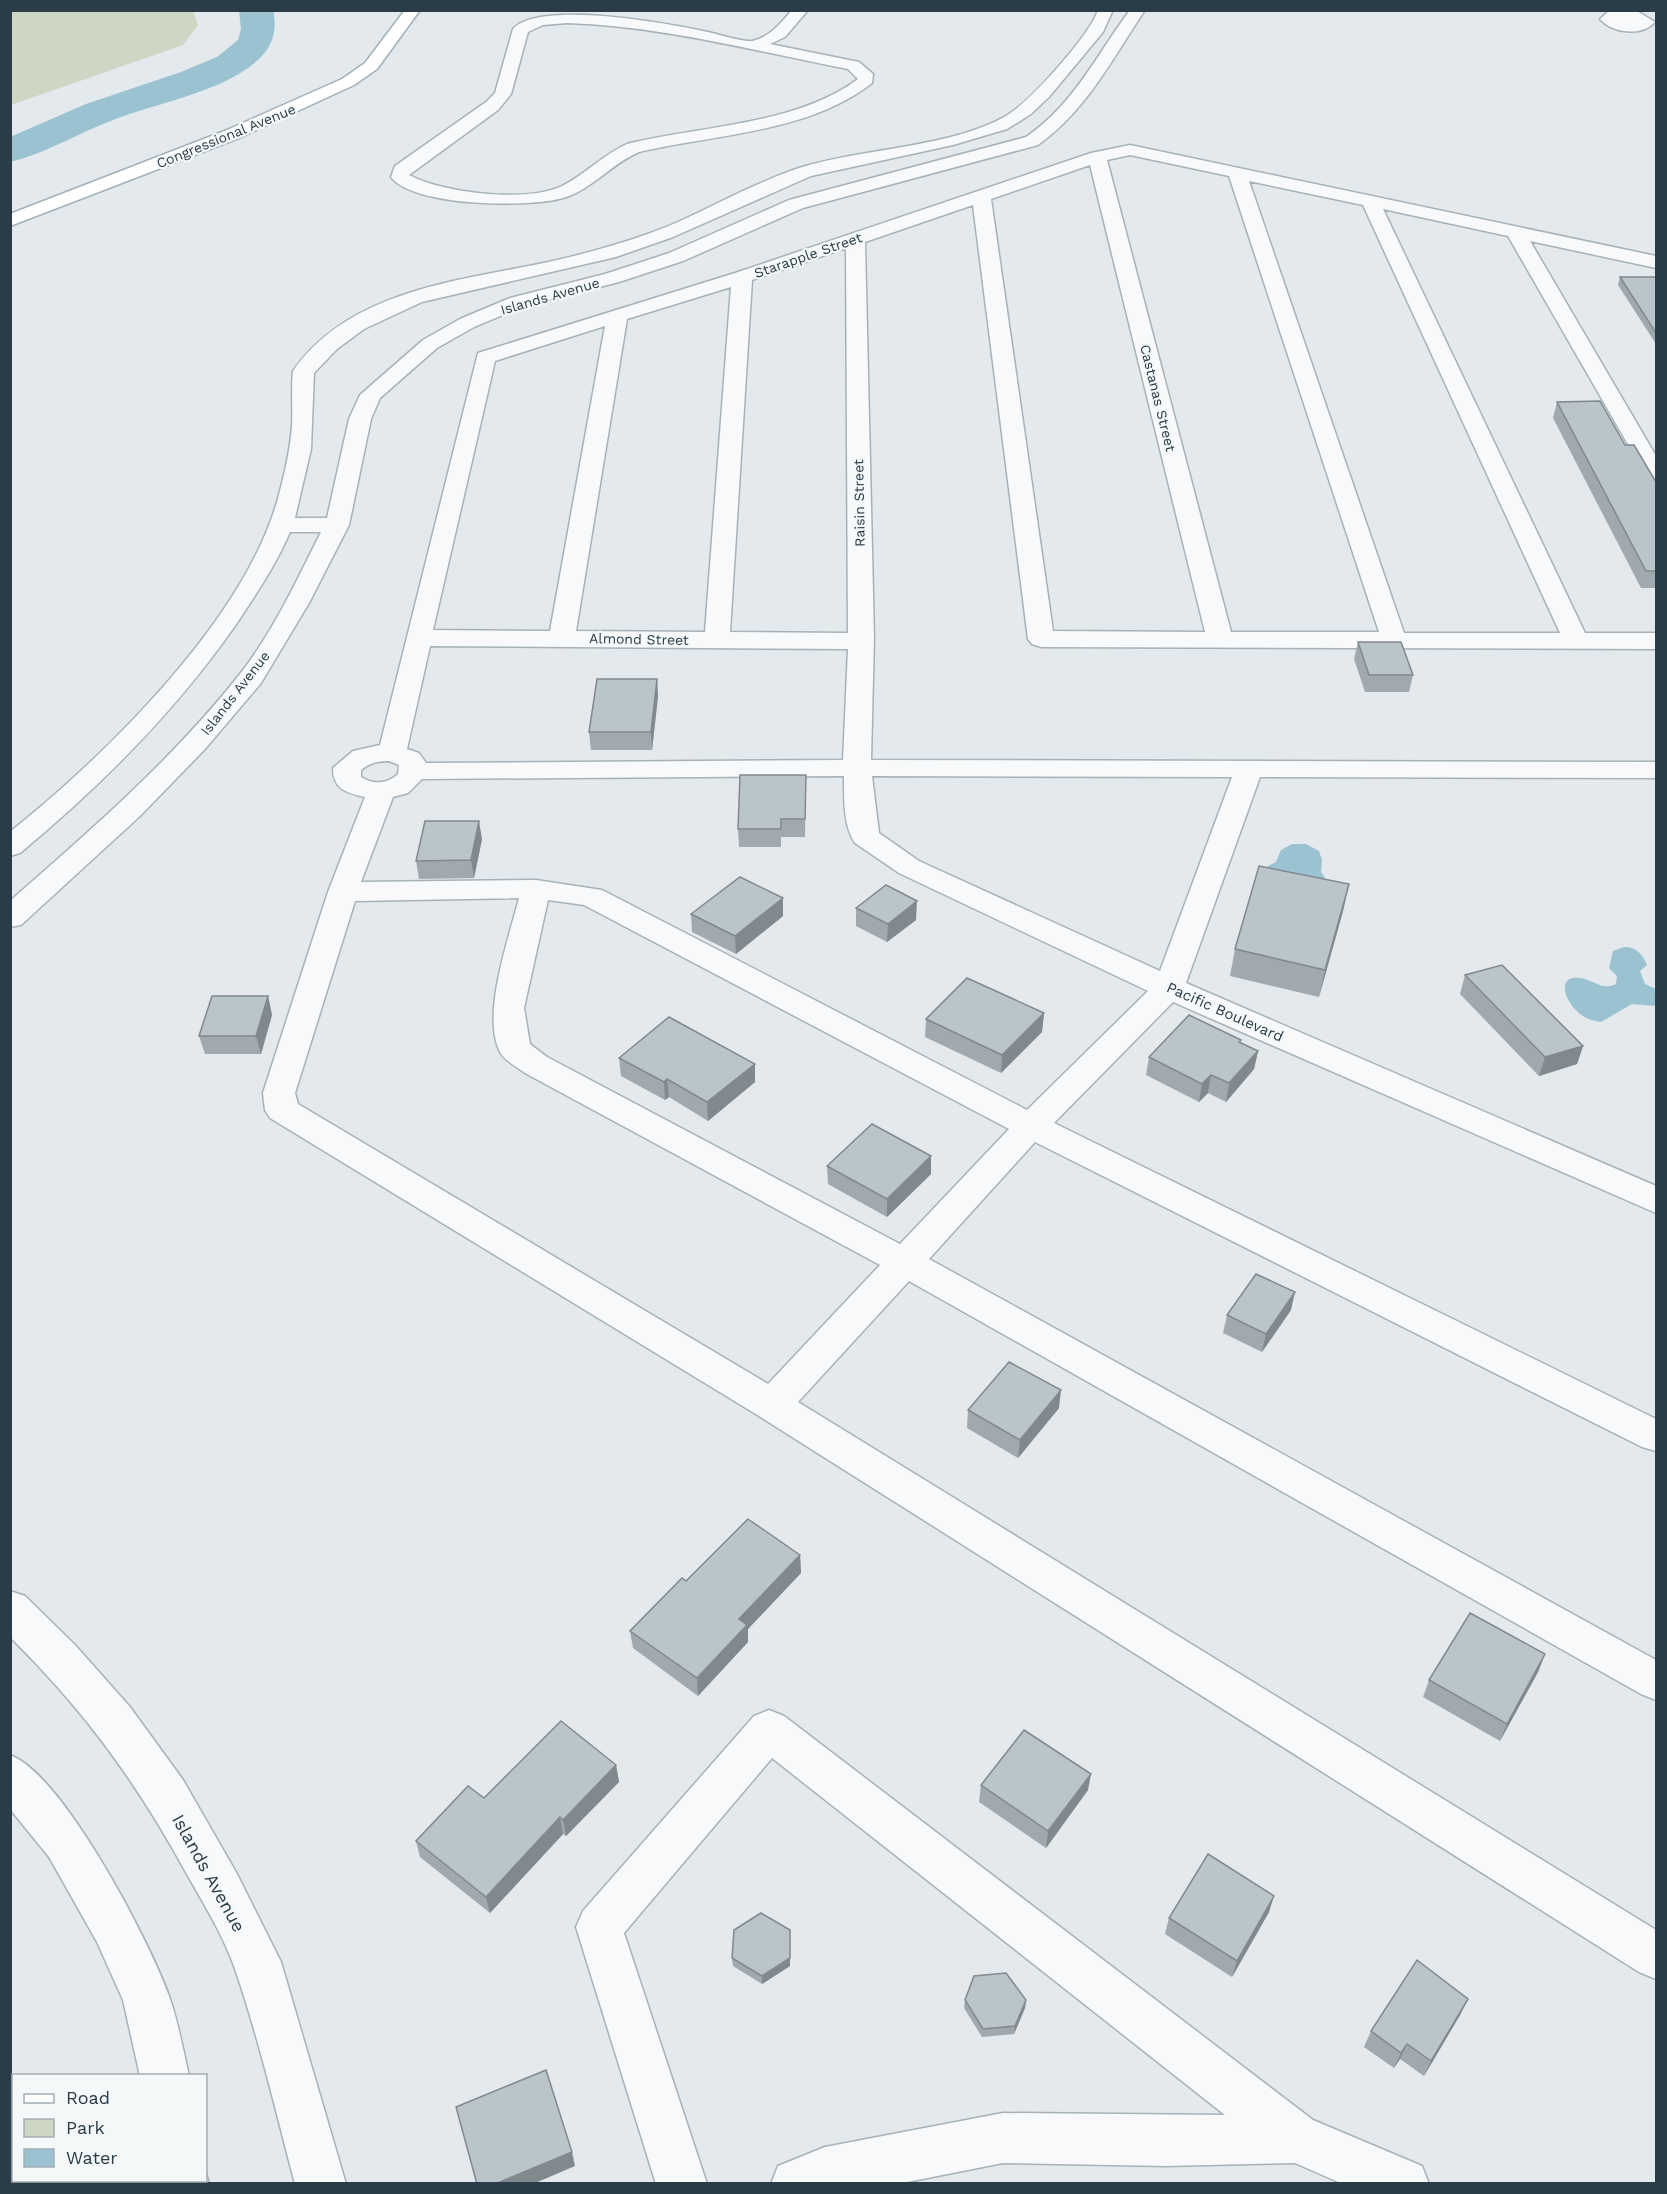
<svg xmlns="http://www.w3.org/2000/svg" width="1667" height="2194" font-family="'Work Sans',sans-serif">
<style>
.green{fill:#ced7c4}
.water{fill:#9bc2d0}
.lines{fill:none;stroke-linecap:round;stroke-linejoin:round}
.stream{fill:#9bc2d0;fill-rule:evenodd}
.river{fill:#9bc2d0;fill-rule:evenodd}
.minor-casing{stroke:#a7b2b8;stroke-width:3}
.major-casing{stroke:#a1b1ba;stroke-width:3}
.minor{fill:#f7f9fa;fill-rule:evenodd}
.major{fill:#fff;fill-rule:evenodd}
.wall{fill:#a0a9af}
.shaded-wall{fill:#82898e}
.building{fill:#bac4cb;stroke:#82898e;stroke-width:1.5}
.labels{text-anchor:middle;dominant-baseline:central;stroke-width:4.5;stroke-linejoin:round;paint-order:stroke}
.far-street-label{font-size:14px;fill:#293c47;stroke:#f4f8f9}
.street-label{font-size:15px;fill:#293c47;stroke:#f4f8f9}
.near-street-label{font-size:18px;fill:#293c47;stroke:#f4f8f9}
</style>
<rect width="100%" height="100%" fill="#e3e9ed"/>
<polygon class="green" points="11,10 193,11 198,25 183,45 11,105"/>
<g class="water">
<polygon points="1292,844 1306,844 1319,851 1322,860 1321,872 1327,881 1263,886 1268,866 1276,862 1281,850"/>
<path d="M 1624,947 C 1637,947 1642,954 1647,965 L 1640,971 L 1645,984 L 1656,989 L 1656,1006 L 1632,1004 L 1601,1022 C 1591,1021 1582,1017 1576,1010 C 1565,1000 1556,975 1580,978 C 1594,980 1602,991 1616,984 L 1617,976 L 1609,968 L 1613,951 Z"/>
</g>
<g class="lines">
<g class="stream">
<polygon points="10,2111 14,2112 14,2135 10,2134"/>
<polygon points="33,2180 52,2180 53,2184 34,2184"/>
</g>
<path class="river" d="M 239,10 L 273,10 C 277,29 274,43 261,57 C 228,91 156,103 113,120 C 78,133 47,153 10,162 L 10,137 L 86,104 L 181,72 L 217,57 L 238,40 L 241,29 Z"/>
<defs>
<g id="minor">
<path d="M 792,10 L 808,10 L 785,37 L 770,44 L 859,62 L 873,74 L 872,83 C 808,133 715,134 639,152 C 613,163 595,186 569,196 C 537,209 412,207 391,177 L 395,166 L 486,102 L 495,93 L 513,29 C 539,0 666,23 703,31 C 715,33 741,42 752,41 C 769,38 782,22 792,10 ZM 567,23 C 662,26 755,51 848,69 L 858,79 C 797,125 700,126 627,144 C 602,155 585,175 562,186 C 526,203 443,193 409,175 L 498,110 L 511,94 L 528,32 L 543,25 Z"/>
<path d="M 1098,10 L 1113,10 L 1103,32 L 1049,97 L 1031,114 L 1007,129 L 953,145 L 811,176 L 673,237 L 616,257 L 422,302 L 364,329 L 337,349 L 314,373 L 311,449 L 295,518 L 327,518 L 349,419 L 360,395 L 423,340 L 460,319 L 510,298 L 605,274 L 669,253 L 789,200 L 1026,137 C 1074,104 1096,56 1130,10 L 1145,10 C 1112,59 1087,110 1038,145 L 803,208 L 683,261 L 619,282 L 524,306 L 474,327 L 437,348 L 380,398 L 371,419 L 349,525 L 309,603 L 261,683 L 205,749 L 140,816 L 21,925 L 10,927 L 10,901 C 91,830 173,759 240,674 C 273,632 297,580 321,532 L 290,532 C 276,565 256,594 237,623 C 176,711 102,785 20,853 L 10,856 L 10,832 C 106,755 242,622 277,502 C 284,477 290,451 292,426 C 293,407 291,389 293,371 C 356,281 483,280 578,255 C 612,246 646,236 678,222 C 718,204 757,182 799,168 C 862,148 950,148 1006,116 C 1029,103 1091,34 1098,10 Z"/>
<path d="M 1610,10 L 1637,11 L 1655,22 C 1642,37 1612,33 1600,19 Z"/>
<path d="M 1130,145 L 1656,256 L 1656,268 L 1530,241 L 1656,456 L 1656,481 L 1648,479 L 1645,474 L 1508,236 L 1383,209 L 1585,633 L 1656,633 L 1656,649 L 1041,647 L 1032,644 L 1028,639 L 973,205 L 865,242 L 874,638 L 871,760 L 1656,762 L 1656,778 L 1260,777 L 1186,983 L 1656,1186 L 1656,1213 L 1173,1002 L 1054,1123 L 1656,1419 L 1656,1451 L 1642,1447 L 1035,1142 L 929,1259 L 1656,1660 L 1656,1700 L 1641,1694 L 909,1281 L 798,1402 L 1656,1930 L 1656,1979 L 1639,1972 L 759,1416 L 270,1118 L 265,1110 L 263,1093 L 328,892 L 365,797 C 346,793 333,789 333,768 L 353,751 L 380,745 L 478,353 L 735,273 L 1091,153 ZM 1130,155 L 1229,176 L 1379,632 L 1231,632 L 1107,160 ZM 1090,165 L 1205,632 L 1053,631 L 991,199 ZM 1249,181 L 1363,205 L 1560,633 L 1404,633 ZM 846,248 L 848,633 L 730,632 L 752,280 ZM 731,287 L 705,632 L 576,631 L 627,319 ZM 605,326 L 550,631 L 433,630 L 495,361 ZM 430,646 L 848,649 L 843,760 L 426,763 L 419,753 L 407,749 ZM 389,761 L 399,765 L 398,774 C 387,784 373,785 361,777 L 361,770 C 370,763 377,761 389,761 ZM 844,776 C 844,796 843,826 855,843 L 899,873 L 1148,991 L 1027,1110 L 602,890 L 536,880 L 361,882 L 393,797 L 408,793 L 422,779 ZM 872,776 L 1232,777 L 1160,971 L 919,861 L 879,833 ZM 519,898 C 509,938 481,1015 500,1052 C 505,1061 517,1067 525,1073 L 880,1265 L 768,1384 L 298,1104 L 295,1093 L 355,901 ZM 548,900 L 584,905 L 1009,1129 L 900,1244 L 547,1057 L 530,1044 L 524,1008 Z"/>
<path d="M 10,1591 L 25,1596 L 75,1645 L 130,1707 L 183,1780 L 237,1874 L 281,1962 L 346,2184 L 295,2184 C 276,2112 259,2039 235,1969 C 224,1937 205,1906 188,1876 C 137,1783 86,1712 10,1637 Z"/>
<polygon points="769,1710 784,1716 1313,2120 1422,2166 1429,2184 1343,2184 1295,2163 1166,2166 1003,2163 897,2184 771,2184 778,2166 825,2147 1003,2113 1225,2115 772,1758 624,1933 707,2184 656,2184 576,1927 583,1911 754,1716"/>
<path d="M 10,1755 C 63,1775 149,1940 169,1996 C 178,2021 183,2049 189,2076 L 140,2076 L 123,2000 L 97,1942 L 49,1857 L 10,1809 Z"/>
<polygon points="206,2173 209,2184 158,2184 158,2180 206,2180"/>
</g>
<polygon id="major" points="405,10 420,10 377,69 354,85 239,138 10,226 10,214 227,130 342,79 365,63"/>
</defs>
<use href="#minor" class="minor-casing"/>
<use href="#major" class="major-casing"/>
<use href="#minor" class="minor"/>
<use href="#major" class="major"/>
</g>
<g class="wall">
<polygon points="1620,277 1656,277 1656,344 1618,285"/>
<polygon points="1557,402 1625,445 1656,482 1656,588 1641,588 1553,418"/>
<polygon points="1358,642 1413,675 1409,692 1365,692 1354,659"/>
<polygon points="657,679 658,696 652,750 591,750 589,732"/>
<polygon points="806,775 805,837 781,837 781,847 739,847 738,829"/>
<polygon points="482,839 474,878 419,879 416,861"/>
<polygon points="1349,884 1343,911 1319,997 1230,976 1235,949"/>
<polygon points="783,898 783,916 736,954 692,932 691,914"/>
<polygon points="856,908 916,920 887,942 856,926"/>
<polygon points="1465,975 1583,1046 1577,1064 1539,1076 1460,994"/>
<polygon points="268,996 272,1015 261,1054 205,1054 199,1036"/>
<polygon points="1044,1013 1042,1032 1001,1073 925,1037 926,1019"/>
<polygon points="1241,1043 1258,1051 1254,1069 1226,1102 1208,1093 1199,1102 1146,1075 1149,1057"/>
<polygon points="619,1058 755,1082 708,1121 669,1097 665,1100 621,1076"/>
<polygon points="827,1166 931,1174 887,1217 828,1184"/>
<polygon points="1291,1310 1262,1352 1223,1333 1227,1315"/>
<polygon points="1059,1408 1018,1458 967,1428 968,1410"/>
<polygon points="800,1555 801,1573 748,1629 748,1642 698,1696 633,1648 630,1631 686,1581"/>
<polygon points="1545,1654 1538,1672 1500,1741 1423,1697 1429,1680"/>
<polygon points="616,1765 619,1782 566,1836 563,1834 490,1913 420,1857 416,1841 484,1798"/>
<polygon points="981,1785 1088,1790 1046,1848 979,1802"/>
<polygon points="1269,1912 1232,1977 1165,1934 1169,1918"/>
<polygon points="732,1958 790,1966 762,1984 733,1966"/>
<polygon points="1468,1999 1460,2015 1424,2076 1400,2059 1394,2068 1364,2047 1371,2031"/>
<polygon points="965,2000 1026,2000 1025,2008 1014,2034 982,2037 964,2008"/>
</g>
<g class="shaded-wall">
<polygon points="657,679 658,696 652,750 651,732"/>
<polygon points="479,821 482,839 474,878 471,860"/>
<polygon points="1349,884 1343,911 1319,997 1325,970"/>
<polygon points="783,898 783,916 736,954 735,936"/>
<polygon points="917,901 916,920 887,942 888,924"/>
<polygon points="268,996 272,1015 261,1054 256,1036"/>
<polygon points="1044,1013 1042,1032 1001,1073 1002,1055"/>
<polygon points="1583,1046 1577,1064 1539,1076 1545,1057"/>
<polygon points="1258,1051 1254,1069 1226,1102 1229,1083"/>
<polygon points="755,1064 755,1082 708,1121 707,1102"/>
<polygon points="1211,1075 1208,1093 1199,1102 1202,1084"/>
<polygon points="667,1079 669,1097 665,1100 664,1082"/>
<polygon points="931,1156 931,1174 887,1217 887,1199"/>
<polygon points="1295,1292 1291,1310 1262,1352 1266,1334"/>
<polygon points="1061,1390 1059,1408 1018,1458 1020,1440"/>
<polygon points="800,1555 801,1573 748,1629 748,1642 698,1696 697,1678 739,1619"/>
<polygon points="1545,1654 1538,1672 1500,1741 1507,1724"/>
<polygon points="616,1765 619,1782 566,1836 563,1820"/>
<polygon points="1091,1774 1088,1790 1046,1848 1048,1831"/>
<polygon points="560,1817 563,1834 490,1913 486,1897"/>
<polygon points="1274,1896 1269,1912 1232,1977 1237,1961"/>
<polygon points="790,1930 790,1966 762,1984 762,1976"/>
<polygon points="1468,1999 1460,2015 1424,2076 1431,2061"/>
<polygon points="1026,2000 1025,2008 1014,2034 1015,2026"/>
<polygon points="1407,2044 1400,2059 1394,2068 1401,2053"/>
<polygon points="572,2152 575,2166 533,2184 495,2184"/>
</g>
<g class="building">
<polygon points="1620,277 1656,277 1656,333"/>
<polygon points="1600,401 1625,445 1634,445 1656,482 1656,571 1646,571 1557,402"/>
<polygon points="1358,642 1401,642 1413,675 1369,675"/>
<polygon points="597,679 657,679 651,732 589,732"/>
<polygon points="740,775 806,775 805,819 781,819 781,829 738,829"/>
<polygon points="425,821 479,821 471,860 416,861"/>
<polygon points="1259,866 1349,884 1325,970 1235,949"/>
<polygon points="740,877 783,898 735,936 691,914"/>
<polygon points="886,885 917,901 888,924 856,908"/>
<polygon points="1502,965 1583,1046 1545,1057 1465,975"/>
<polygon points="967,978 1044,1013 1002,1055 926,1019"/>
<polygon points="212,996 268,996 256,1036 199,1036"/>
<polygon points="1189,1015 1241,1040 1239,1042 1258,1051 1229,1083 1211,1075 1202,1084 1149,1057"/>
<polygon points="669,1017 755,1064 707,1102 667,1079 664,1082 619,1058"/>
<polygon points="872,1124 931,1156 887,1199 827,1166"/>
<polygon points="1256,1274 1295,1292 1266,1334 1227,1315"/>
<polygon points="1009,1362 1061,1390 1020,1440 968,1410"/>
<polygon points="748,1519 800,1555 739,1619 747,1625 697,1678 630,1631 682,1578 686,1581"/>
<polygon points="1470,1613 1545,1654 1507,1724 1429,1680"/>
<polygon points="561,1721 616,1765 563,1820 560,1817 486,1897 416,1841 468,1786 484,1798"/>
<polygon points="1024,1730 1091,1774 1048,1831 981,1785"/>
<polygon points="1208,1854 1274,1896 1237,1961 1169,1918"/>
<polygon points="761,1913 790,1930 790,1958 762,1976 732,1958 734,1930"/>
<polygon points="1417,1960 1468,1999 1431,2061 1407,2044 1401,2053 1371,2031"/>
<polygon points="1006,1973 1026,2000 1015,2026 983,2029 965,2000 974,1976"/>
<polygon points="546,2070 572,2152 495,2184 477,2184 456,2107"/>
</g>
<g class="labels">
<g class="far-street-label">
<text transform="translate(226 136) rotate(-22)">Congressional Avenue</text>
<text transform="translate(808 255) rotate(-19)">Starapple Street</text>
<text transform="translate(550 296) rotate(-16)">Islands Avenue</text>
<text transform="translate(1158 398) rotate(76)">Castanas Street</text>
<text transform="translate(859 503) rotate(-91)">Raisin Street</text>
<text transform="translate(639 639) rotate(1)">Almond Street</text>
<text transform="translate(235 693) rotate(-52)">Islands Avenue</text>
</g>
<g class="street-label">
<text transform="translate(1225 1012) rotate(24)">Pacific Boulevard</text>
</g>
<g class="near-street-label">
<text transform="translate(209 1873) rotate(61)">Islands Avenue</text>
</g>
</g>
<rect width="1667" height="2194" fill="none" stroke="#293c47" stroke-width="24"/>
<rect x="12" y="2074" width="195" height="108" fill="#f4f8f9" stroke="#a3adb2" stroke-width="1.5"/>
<rect x="24" y="2094" width="30" height="9" fill="#ffffff" stroke="#a3adb2" stroke-width="1.5"/>
<text x="66" y="2104" font-size="18" fill="#293c47">Road</text>
<rect x="24" y="2119" width="30" height="18" fill="#ced7c4" stroke="#a3adb2" stroke-width="1.5"/>
<text x="66" y="2134" font-size="18" fill="#293c47">Park</text>
<rect x="24" y="2149" width="30" height="18" fill="#9bc2d0" stroke="#a3adb2" stroke-width="1.5"/>
<text x="66" y="2164" font-size="18" fill="#293c47">Water</text>
</svg>
